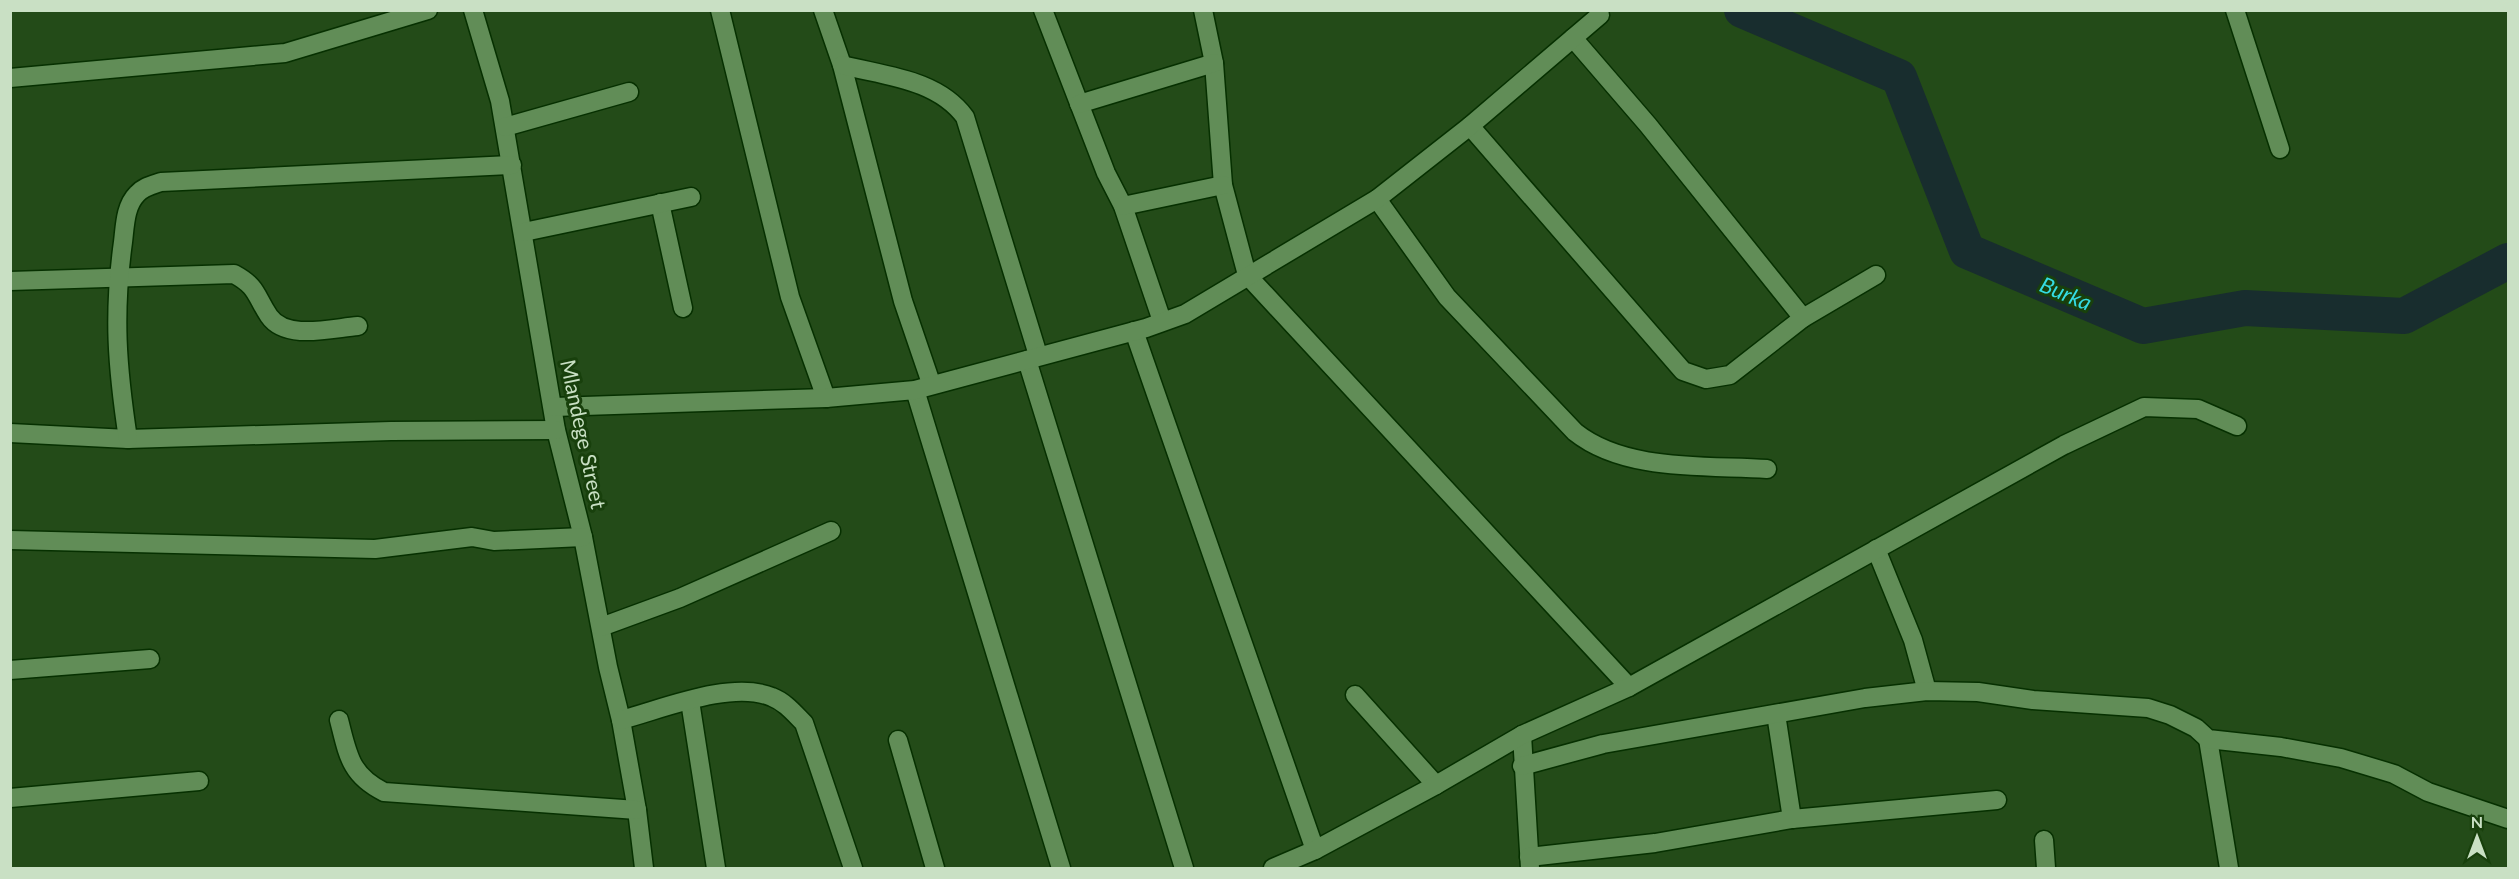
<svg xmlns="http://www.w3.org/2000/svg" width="2519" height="879" font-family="Lato,sans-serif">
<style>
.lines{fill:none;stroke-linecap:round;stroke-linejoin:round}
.river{stroke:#182d2e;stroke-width:36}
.minor-casing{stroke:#063000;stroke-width:21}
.minor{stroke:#618d57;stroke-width:18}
.labels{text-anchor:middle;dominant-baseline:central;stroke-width:6;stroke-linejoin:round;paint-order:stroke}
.street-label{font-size:21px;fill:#c9e0c4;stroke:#18400c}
.water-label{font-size:22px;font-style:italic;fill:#35dce3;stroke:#18400c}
</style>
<rect width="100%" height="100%" fill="#234b18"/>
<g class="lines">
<polyline class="river" points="1742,10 1899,77 1967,251 2143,326 2245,308 2404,316 2508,261"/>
<defs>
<g id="minor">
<polyline points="473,10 500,101 556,430 583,537 608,667 621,720 637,810 644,868"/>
<polyline points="720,10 790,297 826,398"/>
<polyline points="823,10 842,65 903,301 931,383"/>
<polyline points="1043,10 1106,173 1123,206 1162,321"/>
<polyline points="1203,10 1214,63 1223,185 1247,275 1629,687"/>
<polyline points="2235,10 2280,149"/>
<polyline points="1573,38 1648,125 1803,318"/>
<path d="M 842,65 C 885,76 937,79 965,117 L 1038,355"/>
<polyline points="10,78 285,53 428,10"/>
<polyline points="1079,104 1214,63"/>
<polyline points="1470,126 1683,371 1706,379 1730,375 1803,318 1876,275"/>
<polyline points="505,127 629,92"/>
<path d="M 1377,199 L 1447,297 L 1575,432 C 1625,472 1706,465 1767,469"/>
<polyline points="660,203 683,308"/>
<polyline points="1123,206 1223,185"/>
<polyline points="524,232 691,197"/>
<path d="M 10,281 L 234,274 C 258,287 255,295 269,316 C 286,341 332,328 358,326"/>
<polyline points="1134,331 1315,850"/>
<polyline points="1027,360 1184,868"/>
<polyline points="915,390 1061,868"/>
<polyline points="554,407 826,398 915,390 1146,328 1185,314 1377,199 1470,126 1600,15"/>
<polyline points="10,433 128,439 391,431 556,430"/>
<path d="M 128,439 C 117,366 113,315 123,242 C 125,226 125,206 137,194 C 143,187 152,185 161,182 L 512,165"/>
<polyline points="10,540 375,549 472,537 494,541 583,537"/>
<polyline points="1876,549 1913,640 1927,691"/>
<polyline points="601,627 680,598 831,531"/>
<polyline points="10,670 150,659"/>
<polyline points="1355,695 1436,785"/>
<polyline points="690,701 716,868"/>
<polyline points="1776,714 1792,819"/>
<path d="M 339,720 C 348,755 350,775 384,792 L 637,810"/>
<path d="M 621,720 C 663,709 731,680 772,697 C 785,702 794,713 804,723 L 853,868"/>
<polyline points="1522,735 1530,868"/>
<polyline points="2208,739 2229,868"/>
<polyline points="898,740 935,868"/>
<polyline points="1522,766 1603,744 1865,698 1927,691 1978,692 2033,700 2148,708 2170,715 2196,728 2208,739 2281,747 2341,758 2394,774 2428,792 2508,819"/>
<polyline points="10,798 199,781"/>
<polyline points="2044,840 2046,868"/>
<polyline points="1529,857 1655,843 1792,819 1997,800"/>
<polyline points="1273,868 1315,850 1436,785 1522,735 1629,687 2064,445 2144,407 2198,409 2237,426"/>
</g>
</defs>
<use href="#minor" class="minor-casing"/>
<use href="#minor" class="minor"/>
</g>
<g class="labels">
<g class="street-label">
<text transform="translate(584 434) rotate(78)">Mlandege Street</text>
</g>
<g class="water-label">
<text transform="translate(2066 293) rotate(23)">Burka</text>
</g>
</g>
<rect width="2519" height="879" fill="none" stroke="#c9e0c4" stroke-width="24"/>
<g transform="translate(2477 837)" stroke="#18400c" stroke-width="4.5" paint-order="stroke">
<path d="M0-4.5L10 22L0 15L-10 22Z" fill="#c9e0c4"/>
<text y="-9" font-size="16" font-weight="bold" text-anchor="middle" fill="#c9e0c4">N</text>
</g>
</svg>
